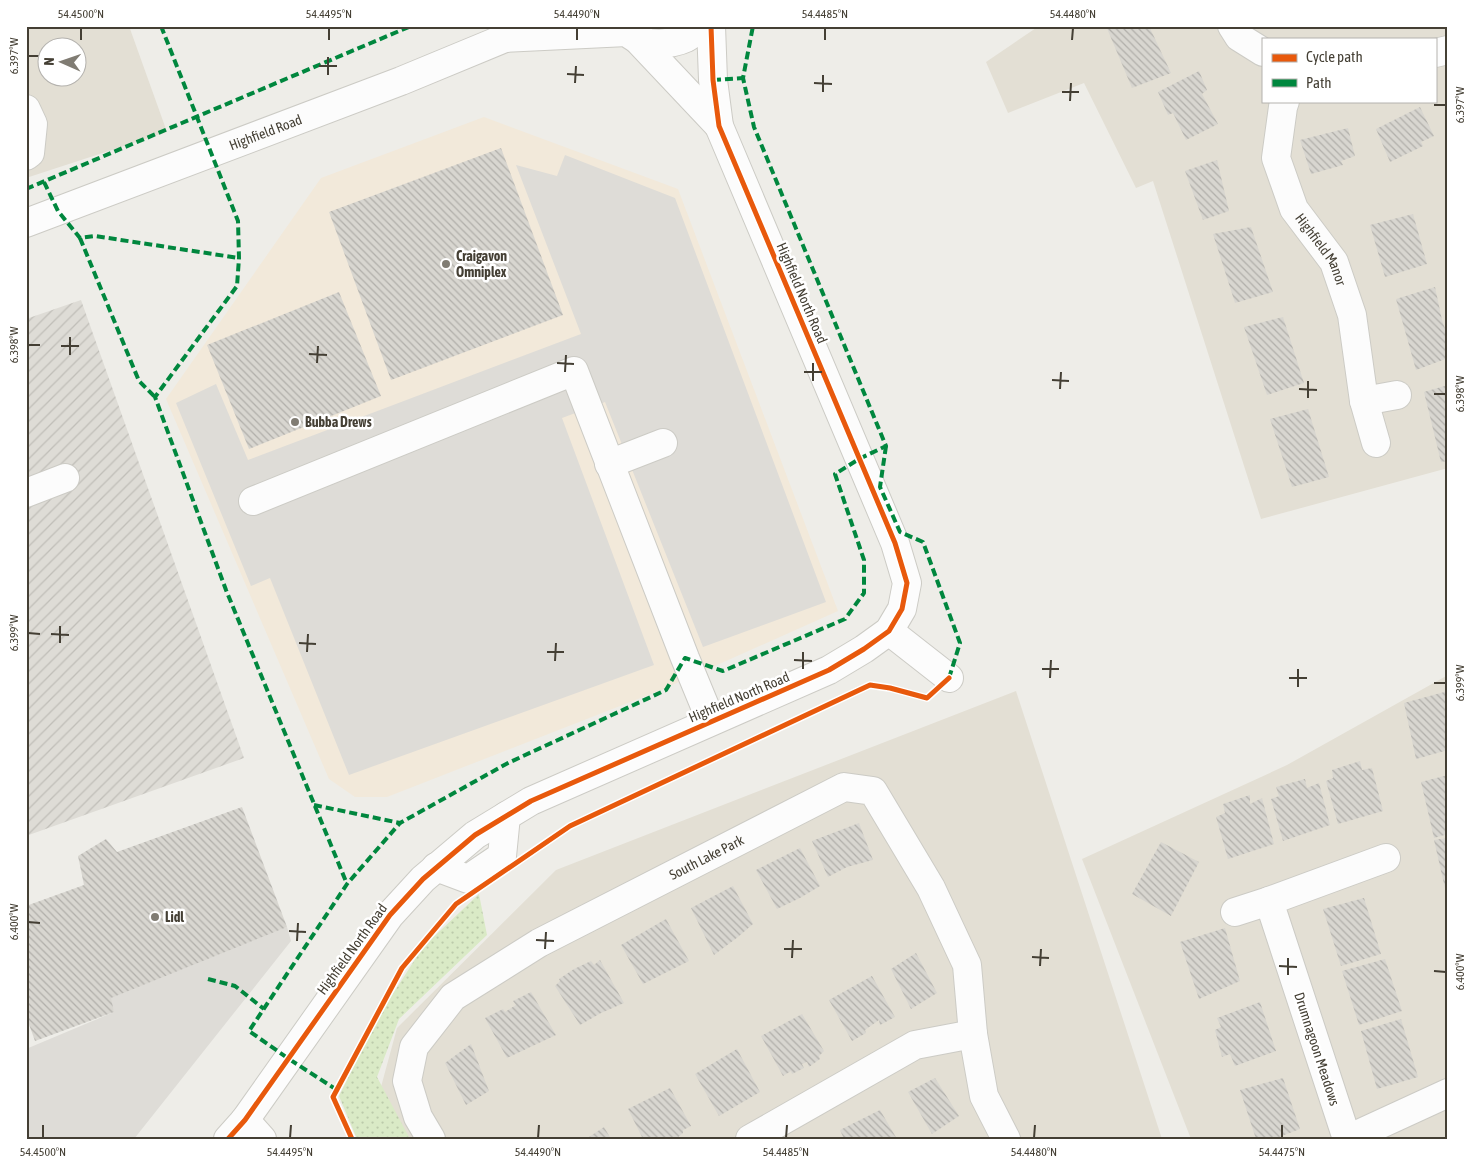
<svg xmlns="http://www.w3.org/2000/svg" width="1474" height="1165" font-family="'Asap Condensed',sans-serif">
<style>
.residential{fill:#e3dfd4;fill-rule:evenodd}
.commercial{fill:#f2e9da}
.industrial{fill:url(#industrial-furrows)}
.grass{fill:url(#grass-dots)}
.parking{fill:#dedcd7}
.building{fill:url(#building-back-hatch)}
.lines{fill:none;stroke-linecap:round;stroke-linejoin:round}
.minor-casing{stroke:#cccbc5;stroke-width:30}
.minor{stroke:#fcfcfc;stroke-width:28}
.quiet{stroke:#00873e;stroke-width:4;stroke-dasharray:8 4;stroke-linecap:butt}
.cycleway-casing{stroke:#fff;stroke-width:8}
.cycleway{stroke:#e8590c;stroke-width:5}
.ticks{fill:none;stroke:#443f34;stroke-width:2}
.poi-dot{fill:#807c73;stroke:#fff;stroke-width:2}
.labels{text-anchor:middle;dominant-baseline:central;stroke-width:5;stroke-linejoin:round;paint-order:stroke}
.street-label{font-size:14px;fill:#443f34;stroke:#fff}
.poi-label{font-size:14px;font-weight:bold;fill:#443f34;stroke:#fff;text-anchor:start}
.neatline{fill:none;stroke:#443f34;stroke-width:2}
.ticks-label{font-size:12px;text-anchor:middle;fill:#443f34}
</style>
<defs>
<pattern id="industrial-furrows" width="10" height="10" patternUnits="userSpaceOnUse" patternTransform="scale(1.25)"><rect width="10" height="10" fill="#dedcd6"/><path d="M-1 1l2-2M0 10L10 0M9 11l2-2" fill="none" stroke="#c0beb8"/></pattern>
<pattern id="grass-dots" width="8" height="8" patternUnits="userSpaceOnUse" patternTransform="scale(1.25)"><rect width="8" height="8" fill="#daeac6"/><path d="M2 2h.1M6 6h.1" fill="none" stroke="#bccaab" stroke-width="1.8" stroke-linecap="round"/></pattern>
<pattern id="building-back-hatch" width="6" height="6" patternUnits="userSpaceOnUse" patternTransform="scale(1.25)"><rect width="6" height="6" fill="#d8d6d0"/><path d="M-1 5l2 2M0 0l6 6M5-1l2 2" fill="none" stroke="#b1afaa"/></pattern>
</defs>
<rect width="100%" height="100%" fill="#eeede8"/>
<g class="residential">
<path d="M 26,26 L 129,26 L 167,132 L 26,178 ZM 48,48 L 78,48 L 78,78 L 48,78 Z"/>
<path d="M 1039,26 L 1448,26 L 1448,468 L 1261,519 L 1153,181 L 1136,188 L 1084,83 L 1008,113 L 986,62 ZM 1263,39 L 1435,39 L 1435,101 L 1263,101 Z"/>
<polygon points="1448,675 1448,1139 1191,1139 1082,859 1287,765"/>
<polygon points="1016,691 1162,1139 363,1139 372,1120 397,1028 556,870"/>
</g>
<polygon class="commercial" points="484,117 678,189 838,611 661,690 387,797 355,797 329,779 166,399 321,178"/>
<polygon class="industrial" points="81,300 244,758 26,836 26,319"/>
<polygon class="grass" points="479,894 487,935 399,1019 377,1077 410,1139 357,1139 339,1096 380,1014 423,947"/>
<g class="parking">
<polygon points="565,155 675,198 826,602 703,647 605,402 562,418 654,665 349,775 270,578 251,586 176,403 216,384 248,460 581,334 516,165 557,176"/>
<polygon points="287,927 291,941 134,1139 26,1139 26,1049 114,1012 107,994"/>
</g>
<g class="building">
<polygon points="1106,26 1149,26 1171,73 1132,88"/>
<polygon points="1199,71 1207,90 1202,94 1218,124 1186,140 1173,113 1168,115 1158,92"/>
<polygon points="1420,107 1434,136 1421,142 1423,146 1390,162 1376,129"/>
<polygon points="1348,128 1355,156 1341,161 1343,165 1311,174 1300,140"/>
<polygon points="501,148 563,315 391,380 329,212"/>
<polygon points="1217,160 1229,211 1203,220 1185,171"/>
<polygon points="1413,214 1427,264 1385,277 1370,225"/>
<polygon points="1251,227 1273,292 1235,303 1213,234"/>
<polygon points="1435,287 1442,320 1448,337 1448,358 1416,370 1396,299"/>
<polygon points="339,292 381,396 249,449 207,345"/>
<polygon points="1283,317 1304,383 1267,395 1244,327"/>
<polygon points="1448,385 1448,461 1441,462 1424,392"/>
<polygon points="1308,409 1329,477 1292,487 1270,419"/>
<polygon points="1448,691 1448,750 1416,759 1404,703"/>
<polygon points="1360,761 1362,770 1372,768 1383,811 1338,824 1326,781 1333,778 1332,770"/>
<polygon points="1448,775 1448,834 1434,838 1421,782"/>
<polygon points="1305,779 1307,788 1319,783 1330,825 1283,841 1271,799 1279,796 1276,787"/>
<polygon points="1250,795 1250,804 1262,798 1274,844 1228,859 1216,817 1225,813 1223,804"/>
<polygon points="242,807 287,927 111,998 114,1012 35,1041 26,1016 26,906 84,885 78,856 106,839 117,852"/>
<polygon points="859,823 873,860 847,867 828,877 812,841"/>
<polygon points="1448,838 1448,897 1447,897 1434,840"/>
<polygon points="1161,842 1199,862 1171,916 1132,894"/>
<polygon points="800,848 820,886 800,898 777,909 756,870"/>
<polygon points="733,886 753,924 738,937 714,955 691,908"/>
<polygon points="1364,898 1381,954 1341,966 1323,909"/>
<polygon points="666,919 689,961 643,984 621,945"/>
<polygon points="1225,928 1240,981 1199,999 1180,942"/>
<polygon points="916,953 937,993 911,1009 891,969"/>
<polygon points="1385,959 1402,1011 1359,1025 1342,971"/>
<polygon points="600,960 624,1003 601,1013 580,1025 555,986 560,981 559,979 574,969 591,961 594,965"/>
<polygon points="872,976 895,1017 880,1025 879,1020 865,1030 866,1033 852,1041 829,1000"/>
<polygon points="531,992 556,1035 507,1058 485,1018 503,1009 505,1012 516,1005 513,1001"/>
<polygon points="1260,1002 1276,1051 1235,1066 1230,1054 1222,1057 1215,1030 1221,1027 1217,1018"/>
<polygon points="802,1014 824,1051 819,1056 820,1059 809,1067 807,1062 802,1064 804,1068 792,1074 791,1071 783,1076 761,1036"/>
<polygon points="1401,1019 1418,1077 1377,1089 1361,1031"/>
<polygon points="471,1044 489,1091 466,1105 445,1063"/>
<polygon points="737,1049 760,1092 719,1116 695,1074"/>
<polygon points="935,1078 959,1116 932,1134 908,1092"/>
<polygon points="1283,1078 1300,1129 1274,1139 1256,1139 1240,1090"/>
<polygon points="670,1088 691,1126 683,1130 683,1133 676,1139 674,1137 671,1139 643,1139 628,1109"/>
<polygon points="880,1110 897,1139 844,1139 840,1130"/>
<polygon points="604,1127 611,1139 586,1139"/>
</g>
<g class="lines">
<defs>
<g id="minor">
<polyline points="1232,26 1239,37 1263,52"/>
<path d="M 632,36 C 645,46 671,45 686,38 C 691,35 697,30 702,26"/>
<polyline points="505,38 627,32"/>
<polyline points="636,38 719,126"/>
<polyline points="1435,53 1448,50"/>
<path id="s1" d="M 1285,101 L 1283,107 L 1276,158 L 1294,209 L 1334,262 L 1352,315 L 1364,401 L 1376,443"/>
<polyline points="26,109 33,124 30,153 26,156"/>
<path id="s2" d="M 26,223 L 401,81 L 505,38 L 519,26"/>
<polyline points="1364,401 1397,395"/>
<polyline points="609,464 663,443"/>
<polyline points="26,493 65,478"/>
<polyline points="253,501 574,371 685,658 711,721"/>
<polyline points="889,631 949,678"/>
<polyline points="436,867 468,879 502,856 506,816"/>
<polyline points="1235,912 1269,901"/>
<polyline points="245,1120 262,1139"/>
<polyline points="228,1139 245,1120 390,915 423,879 475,835 531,801 829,670 864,649 889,631 902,609 907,583 895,543 719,126 713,80 711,26"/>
<path id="s3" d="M 431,1139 L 418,1117 L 407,1081 L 414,1047 L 453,997 L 539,943 L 844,787 L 873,791 L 931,888 L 967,965 L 973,1034 L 984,1096 L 1006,1139"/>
<polyline points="750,1139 915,1045 973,1034"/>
<polyline points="1347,1139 1269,901 1386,858"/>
<polyline points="1348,1139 1448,1093"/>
</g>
</defs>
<use href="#minor" class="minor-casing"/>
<use href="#minor" class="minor"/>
<g class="quiet">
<polyline points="161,26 238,221 239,258 237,286 155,397 226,590 347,884"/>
<polyline points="713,80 743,78"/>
<polyline points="44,182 58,211 80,238 95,236 239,258"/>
<polyline points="26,189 411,26"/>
<polyline points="80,238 139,381 155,397"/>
<polyline points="886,446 880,487 900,532 923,542 960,643 949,678"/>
<polyline points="314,805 400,823 508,763 666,690 685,658 723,671 845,619 864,593 864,560 835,474 859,459 886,446 754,127 743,78 753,26"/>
<polyline points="208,979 235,986 264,1009"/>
<polyline points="337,1090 289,1059 249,1031 347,884 400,823"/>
</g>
<defs>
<g id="cycleway">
<polyline points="228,1139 245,1120 390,915 423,879 475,835 531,801 829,670 864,649 889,631 902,609 907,583 895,543 719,126 713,80 711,26"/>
<polyline points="352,1139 333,1097 402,968 456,904 570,826 870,685 890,688 927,698 949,678"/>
</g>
</defs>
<use href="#cycleway" class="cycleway-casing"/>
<use href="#cycleway" class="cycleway"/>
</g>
<path class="ticks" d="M 81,40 L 81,28M 329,40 L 329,28M 577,40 L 577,28M 825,40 L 825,28M 1072,40 L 1073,28M 28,56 L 40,56M 319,66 L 337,66M 567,74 L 584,75M 328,75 L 328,57M 575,83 L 576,66M 814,83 L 832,84M 823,92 L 823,75M 1062,92 L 1079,92M 1070,101 L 1071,83M 1434,105 L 1446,105M 28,345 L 40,345M 61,346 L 79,346M 309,354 L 327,355M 70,355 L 70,337M 317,363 L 318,346M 557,363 L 574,364M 565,372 L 566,355M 804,372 L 822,372M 1052,380 L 1069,381M 813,381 L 813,363M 1060,389 L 1061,372M 1299,389 L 1317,390M 1434,394 L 1446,394M 1308,398 L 1308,381M 28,633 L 40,634M 51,634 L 69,635M 60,643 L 60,626M 299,643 L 316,644M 307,652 L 308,634M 547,652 L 564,652M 794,660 L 812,661M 555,661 L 556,643M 803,669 L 803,652M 1042,669 L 1059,669M 1050,678 L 1051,660M 1289,678 L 1307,678M 1434,683 L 1446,683M 1298,687 L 1298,669M 28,922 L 40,923M 289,931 L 306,932M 536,940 L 554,941M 297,941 L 298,923M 545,949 L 546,932M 784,949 L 802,949M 1032,957 L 1049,958M 792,958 L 793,940M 1040,966 L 1041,949M 1279,966 L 1297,967M 1434,971 L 1446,972M 1288,975 L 1288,958M 43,1138 L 43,1125M 290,1138 L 291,1125M 538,1138 L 539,1125M 786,1138 L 787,1125M 1034,1138 L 1035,1125M 1282,1138 L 1282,1125"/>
<g class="poi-dot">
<circle cx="446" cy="264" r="5"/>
<circle cx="295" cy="422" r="5"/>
<circle cx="155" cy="917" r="5"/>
</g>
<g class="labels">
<g class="street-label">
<text stroke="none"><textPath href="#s2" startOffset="256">Highfield Road</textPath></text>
<text stroke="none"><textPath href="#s1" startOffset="161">Highfield Manor</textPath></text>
<text transform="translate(802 293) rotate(67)">Highfield North Road</text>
<text transform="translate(739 697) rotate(-23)">Highfield North Road</text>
<text stroke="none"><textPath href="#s3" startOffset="451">South Lake Park</textPath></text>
<text transform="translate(352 949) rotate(-54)">Highfield North Road</text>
<text transform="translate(1317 1049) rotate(72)">Drumnagoon Meadows</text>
</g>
<g class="poi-label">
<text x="456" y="256">Craigavon<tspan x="456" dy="16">Omniplex</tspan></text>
<text x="305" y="422">Bubba Drews</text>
<text x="165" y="917">Lidl</text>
</g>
</g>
<rect width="1474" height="1165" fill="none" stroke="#ffffff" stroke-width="55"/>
<rect x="1262" y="38" width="175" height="65" fill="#ffffff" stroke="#b4b2ae"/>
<rect x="1272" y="54" width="25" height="8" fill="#e8590c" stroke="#b4b2ae"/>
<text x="1306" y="62" font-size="15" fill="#443f34">Cycle path</text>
<rect x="1272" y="79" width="25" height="8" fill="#00873e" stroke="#b4b2ae"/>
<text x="1306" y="88" font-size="15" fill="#443f34">Path</text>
<g transform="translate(62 62) rotate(272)"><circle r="24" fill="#ffffff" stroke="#b4b2ae"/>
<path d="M0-4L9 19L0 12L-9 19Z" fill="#807c73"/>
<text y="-8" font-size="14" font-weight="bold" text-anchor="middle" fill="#443f34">N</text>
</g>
<rect x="28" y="28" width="1418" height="1110" class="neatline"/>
<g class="ticks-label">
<text x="81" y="18">54.4500°N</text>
<text x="329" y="18">54.4495°N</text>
<text x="577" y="18">54.4490°N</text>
<text x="825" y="18">54.4485°N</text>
<text x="1073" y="18">54.4480°N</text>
<text transform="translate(14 56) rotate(-90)" y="4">6.397°W</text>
<text transform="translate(1460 105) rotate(-90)" y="4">6.397°W</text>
<text transform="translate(14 345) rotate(-90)" y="4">6.398°W</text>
<text transform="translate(1460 394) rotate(-90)" y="4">6.398°W</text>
<text transform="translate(14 633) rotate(-90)" y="4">6.399°W</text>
<text transform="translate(1460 683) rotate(-90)" y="4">6.399°W</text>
<text transform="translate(14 922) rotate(-90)" y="4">6.400°W</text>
<text transform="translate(1460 972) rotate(-90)" y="4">6.400°W</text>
<text x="43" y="1156">54.4500°N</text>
<text x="290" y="1156">54.4495°N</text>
<text x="538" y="1156">54.4490°N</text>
<text x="786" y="1156">54.4485°N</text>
<text x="1034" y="1156">54.4480°N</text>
<text x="1282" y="1156">54.4475°N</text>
</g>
</svg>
